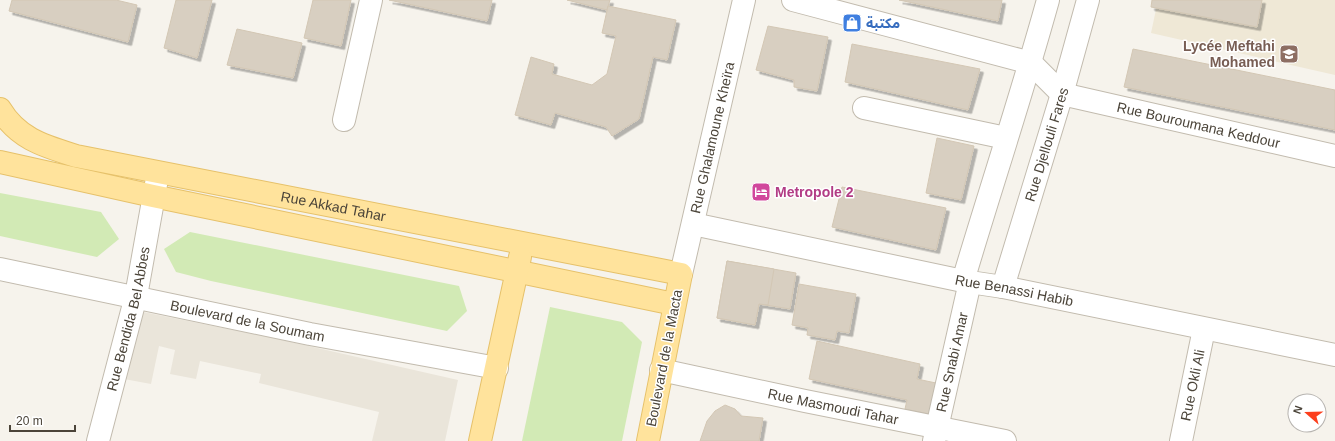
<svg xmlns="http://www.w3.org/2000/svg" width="1335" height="441" font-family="Arial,'Noto Sans Arabic',sans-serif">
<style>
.residential{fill:#eae5da}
.education{fill:#efe8d6}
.green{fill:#d2eab5}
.building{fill:#d8cfc1;stroke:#d3c7b4;filter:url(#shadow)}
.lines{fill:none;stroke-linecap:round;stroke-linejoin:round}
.minor-casing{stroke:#c2bbae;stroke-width:24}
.primary-casing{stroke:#e6c16a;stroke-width:24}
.minor{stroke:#fff;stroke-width:22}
.primary{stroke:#ffe39c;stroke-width:22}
.labels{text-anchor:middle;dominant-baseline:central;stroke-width:3;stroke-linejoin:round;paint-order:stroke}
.shop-label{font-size:14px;font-weight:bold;fill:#366cbe;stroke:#fff;text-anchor:start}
.education-label{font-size:14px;font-weight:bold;fill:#785e54;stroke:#fff;text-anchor:end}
.street-label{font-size:14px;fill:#4b4439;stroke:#fff}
.hotel-label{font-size:14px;font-weight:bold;fill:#b23c85;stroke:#fff;text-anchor:start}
</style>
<defs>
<filter id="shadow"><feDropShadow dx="3.5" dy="3.5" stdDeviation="0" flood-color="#0004"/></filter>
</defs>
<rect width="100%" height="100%" fill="#f6f3ec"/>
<polygon class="residential" points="138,311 269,337 458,380 445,441 372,441 379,412 259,383 261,374 200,361 196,379 170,374 175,350 159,346 151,384 124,379"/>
<polygon class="education" points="1158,0 1335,0 1335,75 1151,33"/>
<g class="green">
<polygon points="0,193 101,212 119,239 97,257 0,236"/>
<polygon points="190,232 459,286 467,311 447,331 211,281 176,272 164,249"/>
<polygon points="550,307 622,322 642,342 622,441 522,441"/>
</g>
<g class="building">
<polygon points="12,0 116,0 137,5 128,42 9,11"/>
<polygon points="176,0 212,0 197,58 164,48"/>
<polygon points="313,0 351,0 341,46 304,38"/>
<polygon points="389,0 492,0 487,21"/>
<polygon points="567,0 610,0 607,10"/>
<polygon points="899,0 1002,0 998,21"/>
<polygon points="1152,0 1262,0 1257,27 1151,7"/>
<polygon points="608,6 676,20 667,60 653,57 639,119 612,136 606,127 555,113 551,125 515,115 531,57 554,64 552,74 592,85 607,74 616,36 602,33"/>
<polygon points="768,26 828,37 817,91 794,87 794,80 756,70"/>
<polygon points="237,29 302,43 293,78 227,65"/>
<polygon points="852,44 980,69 968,110 845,82"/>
<polygon points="1133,49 1335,90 1335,130 1124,87"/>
<polygon points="937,138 974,146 961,200 926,193"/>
<polygon points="842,187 946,208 936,250 832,227"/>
<polygon points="727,261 796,273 790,309 759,304 755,325 717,318"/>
<polygon points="727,261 774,269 768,305 759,304 755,325 717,318"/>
<polygon points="799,284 856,294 849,333 837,331 835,340 807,335 808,328 792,325"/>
<polygon points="817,341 920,364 917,379 936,383 929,414 905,409 907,400 809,379"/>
<polygon points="725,405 735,409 741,416 763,418 759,441 700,441 707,421 715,411"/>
</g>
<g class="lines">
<defs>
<g id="minor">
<path id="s1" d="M 793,0 L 1031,63 L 1062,94 L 1335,156"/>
<polyline points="864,108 1006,138"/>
<polyline points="344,120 371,0"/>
<path id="s2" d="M 693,224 L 963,281 L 1003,287 L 1335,355"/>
<path id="s3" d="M 0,269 L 310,334 L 497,368"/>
<path id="s4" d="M 681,274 L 744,0"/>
<path d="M 963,281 C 991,187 1022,94 1048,0"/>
<path id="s5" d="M 1003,287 L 1062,94 L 1088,0"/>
<path id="s6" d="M 661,370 L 805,401 L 1005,441"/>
<path id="s7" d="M 98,441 L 136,296 L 158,173"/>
<path id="s8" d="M 934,441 L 970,282"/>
<path id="s9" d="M 1181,441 L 1204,329"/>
</g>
<g id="primary">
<path id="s10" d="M 0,109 C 18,139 44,146 76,156 L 681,274 L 648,441"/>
<polyline points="0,162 153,196 674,304"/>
<polyline points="480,441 520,257"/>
</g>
</defs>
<use href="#minor" class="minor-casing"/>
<use href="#primary" class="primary-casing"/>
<use href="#minor" class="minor"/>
<use href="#primary" class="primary"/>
</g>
<defs>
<symbol id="shop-square" viewBox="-11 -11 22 22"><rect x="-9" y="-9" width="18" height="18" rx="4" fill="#3f7fe0" stroke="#fff"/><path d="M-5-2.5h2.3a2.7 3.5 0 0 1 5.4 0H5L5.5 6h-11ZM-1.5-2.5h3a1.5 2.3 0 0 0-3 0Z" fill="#fff"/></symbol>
<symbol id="school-square" viewBox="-11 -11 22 22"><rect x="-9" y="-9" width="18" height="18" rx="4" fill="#8d6e63" stroke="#fff"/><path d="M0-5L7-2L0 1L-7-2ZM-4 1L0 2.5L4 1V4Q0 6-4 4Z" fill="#fff"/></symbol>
<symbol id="hotel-square" viewBox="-11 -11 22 22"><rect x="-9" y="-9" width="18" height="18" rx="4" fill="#d1479c" stroke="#fff"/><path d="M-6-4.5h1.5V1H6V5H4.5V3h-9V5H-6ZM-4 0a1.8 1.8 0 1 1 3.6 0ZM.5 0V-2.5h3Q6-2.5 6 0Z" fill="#fff"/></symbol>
</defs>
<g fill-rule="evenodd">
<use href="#shop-square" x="841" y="12" width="22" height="22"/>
<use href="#school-square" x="1278" y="43" width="22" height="22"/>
<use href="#hotel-square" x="750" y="181" width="22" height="22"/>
</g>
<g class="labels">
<g class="shop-label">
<text x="866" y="23">مكتبة</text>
</g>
<g class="education-label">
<text x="1275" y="46">Lycée Meftahi<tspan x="1275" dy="16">Mohamed</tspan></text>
</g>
<g class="street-label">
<text stroke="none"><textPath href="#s1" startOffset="430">Rue Bouroumana Keddour</textPath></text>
<text stroke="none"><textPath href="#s4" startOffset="140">Rue Ghalamoune Kheïra</textPath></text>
<text stroke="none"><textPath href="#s5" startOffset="149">Rue Djellouli Fares</textPath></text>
<text stroke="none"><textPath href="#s10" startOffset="354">Rue Akkad Tahar</textPath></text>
<text stroke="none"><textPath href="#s2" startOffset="328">Rue Benassi Habib</textPath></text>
<text stroke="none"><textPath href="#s7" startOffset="126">Rue Bendida Bel Abbes</textPath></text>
<text stroke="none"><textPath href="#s3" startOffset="253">Boulevard de la Soumam</textPath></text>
<text transform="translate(664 358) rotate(-79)">Boulevard de la Macta</text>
<text stroke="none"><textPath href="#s8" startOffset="81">Rue Snabi Amar</textPath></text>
<text stroke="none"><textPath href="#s9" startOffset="57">Rue Okli Ali</textPath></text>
<text stroke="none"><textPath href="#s6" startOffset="176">Rue Masmoudi Tahar</textPath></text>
</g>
<g class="hotel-label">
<text x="775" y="192">Metropole 2</text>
</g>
</g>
<g transform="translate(1307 413) rotate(290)"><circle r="19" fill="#ffffff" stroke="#b7b4b0"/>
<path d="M0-3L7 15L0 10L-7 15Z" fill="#fc3f1d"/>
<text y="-6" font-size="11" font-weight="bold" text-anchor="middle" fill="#4b4439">N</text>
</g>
<path d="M10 425v6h65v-6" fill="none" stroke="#4b4439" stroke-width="2"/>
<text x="16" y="425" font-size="12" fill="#4b4439" stroke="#ffffff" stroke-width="3" paint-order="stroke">20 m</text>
</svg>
